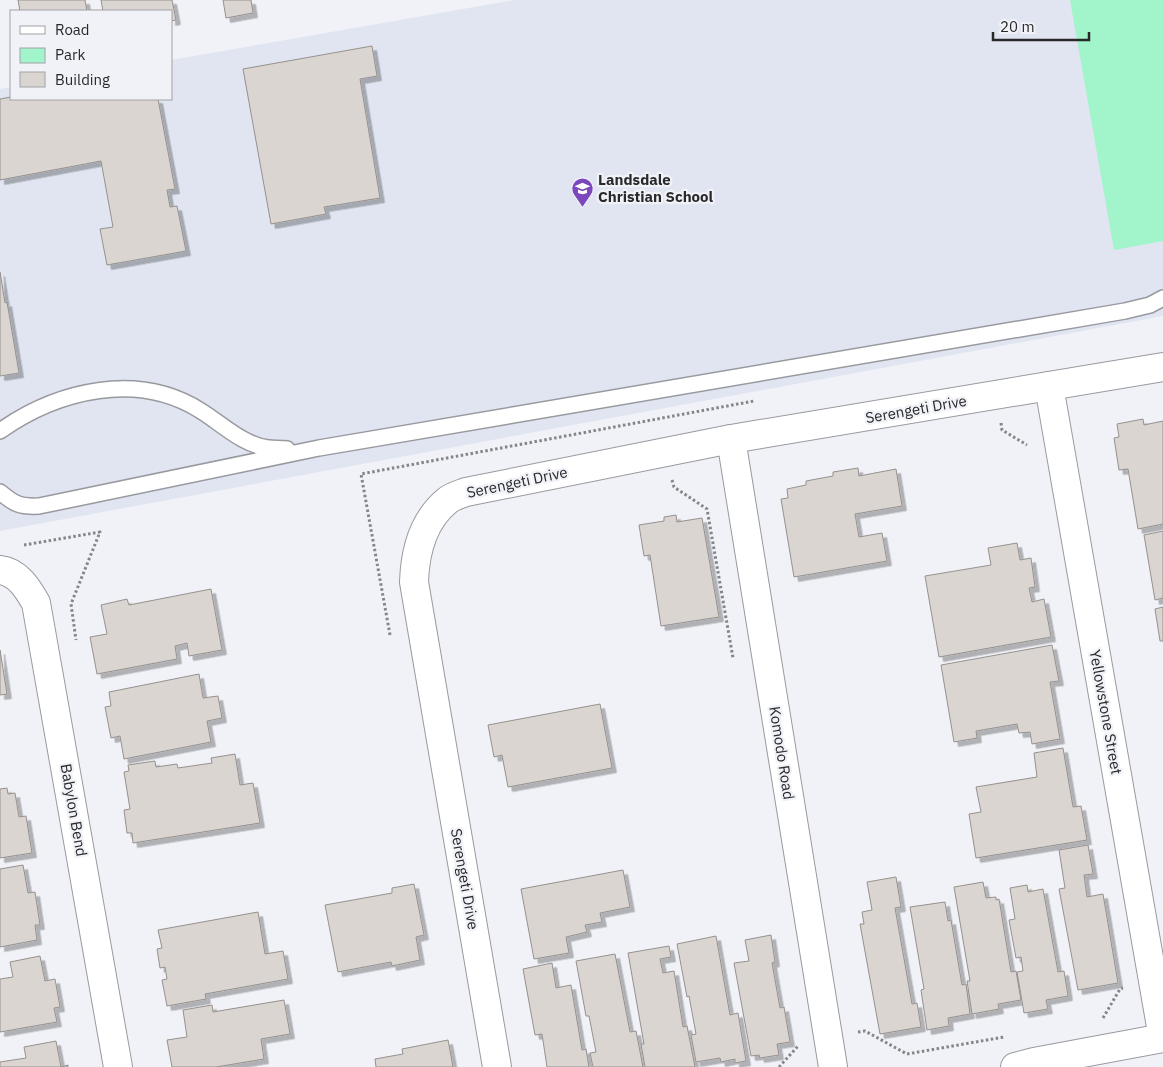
<svg xmlns="http://www.w3.org/2000/svg" width="1163" height="1067" font-family="'IBM Plex Sans',sans-serif">
<style>
.built{fill:#e0e5f1}
.green{fill:#a2f4ca}
.building{fill:#dad5d1;stroke:#96918e;filter:url(#shadow)}
.lines{fill:none;stroke-linecap:round;stroke-linejoin:round}
.lane-casing{stroke:#989a9f;stroke-width:18}
.street-casing{stroke:#989a9f;stroke-width:30}
.secondary-casing{stroke:#989a9f;stroke-width:30}
.path{stroke:#848588;stroke-width:3;stroke-dasharray:2.5 2.5;stroke-linecap:butt}
.lane{stroke:#fff;stroke-width:15}
.street{stroke:#fff;stroke-width:28}
.secondary{stroke:#fff;stroke-width:28}
.labels{text-anchor:middle;dominant-baseline:central;stroke-width:4.5;stroke-linejoin:round;paint-order:stroke}
.poi-label{font-size:15px;font-weight:bold;fill:#29292b;stroke:#f0f2f7;text-anchor:start}
.street-label{font-size:15px;fill:#29292b;stroke:#f0f2f7}
</style>
<defs>
<filter id="shadow"><feDropShadow dx="4.5" dy="4.5" stdDeviation="0" flood-color="#0004"/></filter>
</defs>
<rect width="100%" height="100%" fill="#f0f2f7"/>
<polygon class="built" points="515,0 1163,0 1163,316 0,531 0,89 11,87 11,99 171,99 171,60"/>
<polygon class="green" points="1070,0 1163,0 1163,241 1114,250"/>
<g class="building">
<polygon points="18,0 85,0 87,11 20,11"/>
<polygon points="101,0 172,0 176,20 171,21 171,11 103,11"/>
<polygon points="223,0 251,0 253,13 226,18"/>
<polygon points="372,46 377,76 360,79 380,198 324,207 326,214 271,224 243,69"/>
<polygon points="11,97 11,99 158,99 175,189 167,190 170,207 177,206 186,251 107,265 100,229 113,227 101,161 0,180 0,99"/>
<polygon points="0,272 5,303 7,302 19,373 0,376"/>
<polygon points="1143,419 1144,425 1163,421 1163,524 1138,529 1128,469 1119,470 1114,438 1119,437 1117,424"/>
<polygon points="858,468 859,476 896,469 902,506 855,514 859,537 882,533 887,561 794,577 781,499 788,498 787,489 806,485 806,481 833,476 833,472"/>
<polygon points="676,515 677,522 702,518 719,617 661,626 650,555 644,556 639,525 664,521 664,517"/>
<polygon points="1163,531 1163,598 1155,600 1144,535"/>
<polygon points="1017,543 1020,560 1031,558 1035,587 1029,588 1032,602 1044,599 1051,637 939,657 925,576 991,565 988,548"/>
<polygon points="211,589 222,650 189,656 187,643 175,646 177,659 97,674 90,637 107,634 101,605 127,599 129,605"/>
<polygon points="1163,607 1163,641 1160,641 1155,609"/>
<polygon points="1052,645 1059,681 1050,682 1060,739 1032,744 1030,732 1019,733 1017,724 976,731 977,738 954,742 941,665"/>
<polygon points="0,650 7,694 0,695"/>
<polygon points="199,674 203,698 218,696 222,718 207,721 211,742 124,759 120,736 111,738 105,707 111,706 109,692"/>
<polygon points="600,704 612,768 508,787 502,755 494,757 488,725"/>
<polygon points="1063,748 1073,807 1081,806 1087,840 976,858 969,814 981,812 976,787 1037,777 1034,753"/>
<polygon points="235,754 240,785 253,783 260,823 133,843 132,833 127,833 124,810 130,809 124,772 129,771 128,765 155,761 156,767 177,764 178,768 212,763 211,758"/>
<polygon points="7,788 8,794 15,793 19,817 26,816 32,853 0,858 0,789"/>
<polygon points="1088,845 1093,874 1084,875 1087,897 1103,894 1118,983 1078,990 1059,889 1065,888 1059,850"/>
<polygon points="23,865 28,893 35,892 40,925 35,925 37,940 0,947 0,869"/>
<polygon points="623,870 630,907 600,913 602,922 585,925 587,932 566,937 569,953 534,959 521,889"/>
<polygon points="896,877 901,907 895,908 912,1004 917,1003 921,1027 880,1034 860,924 864,924 862,912 872,910 867,882"/>
<polygon points="983,882 986,898 996,897 996,900 999,899 1011,972 1016,971 1021,1000 998,1004 999,1009 972,1014 967,981 970,981 954,887"/>
<polygon points="414,884 424,935 416,937 420,960 392,966 391,962 338,972 325,905 392,893 392,888"/>
<polygon points="1027,885 1028,892 1043,889 1058,972 1064,971 1068,996 1046,1000 1048,1009 1024,1013 1017,972 1023,971 1021,957 1016,958 1009,920 1015,919 1010,888"/>
<polygon points="945,902 948,921 951,920 962,985 966,984 970,1014 948,1018 949,1026 927,1030 921,990 924,989 910,907"/>
<polygon points="258,912 265,954 283,951 288,979 205,994 206,999 167,1006 162,980 167,979 165,967 160,968 157,949 162,948 158,930"/>
<polygon points="771,935 775,962 772,963 780,1008 784,1007 790,1042 777,1044 779,1055 760,1058 759,1055 751,1056 734,963 749,961 745,940"/>
<polygon points="716,936 730,1015 738,1013 746,1061 735,1063 735,1059 721,1062 720,1058 696,1062 691,1035 696,1034 689,996 687,997 677,944"/>
<polygon points="669,946 671,957 660,959 663,973 674,971 683,1027 687,1026 695,1067 645,1067 641,1044 644,1044 628,953"/>
<polygon points="615,954 630,1032 636,1031 643,1067 593,1067 590,1053 596,1052 589,1016 586,1016 576,961"/>
<polygon points="40,956 45,981 55,979 60,1007 54,1008 57,1022 0,1032 0,979 13,977 10,962"/>
<polygon points="552,963 556,988 571,985 582,1050 586,1049 589,1067 547,1067 542,1034 535,1035 523,969"/>
<polygon points="284,1000 290,1034 261,1039 264,1059 216,1067 172,1067 167,1040 187,1037 183,1010 212,1005 213,1012"/>
<polygon points="448,1040 453,1067 376,1067 375,1059 403,1054 402,1049"/>
<polygon points="56,1041 61,1067 68,1065 68,1067 0,1067 0,1062 26,1058 24,1047"/>
</g>
<g class="lines">
<defs>
<g id="lane">
<path d="M 0,431 C 58,390 138,371 201,411 C 222,424 243,445 268,448 C 274,449 281,448 287,449"/>
<path d="M 0,492 C 14,504 20,507 39,506 L 319,448 L 1125,311 L 1150,305 L 1163,298"/>
</g>
<g id="street">
<polyline points="1049,386 1163,1038"/>
<polyline points="731,439 833,1067"/>
<path d="M 0,570 C 18,572 28,589 36,603 L 118,1067"/>
<path d="M 497,1067 L 414,582 C 415,551 423,520 448,500 C 453,496 461,494 466,492 L 731,439 L 1163,367"/>
</g>
<polyline id="secondary" points="1015,1067 1034,1062 1163,1038"/>
</defs>
<use href="#lane" class="lane-casing"/>
<use href="#street" class="street-casing"/>
<use href="#secondary" class="secondary-casing"/>
<g class="path">
<polyline points="1001,423 1002,430 1027,445"/>
<polyline points="672,480 674,487 707,509 733,658"/>
<polyline points="24,545 100,532 71,604 76,640"/>
<polyline points="390,635 361,474 754,401"/>
<polyline points="1103,1018 1120,989 1123,988"/>
<polyline points="858,1032 865,1031 907,1054 1004,1037"/>
<polyline points="779,1067 799,1045"/>
</g>
<use href="#lane" class="lane"/>
<use href="#street" class="street"/>
<use href="#secondary" class="secondary"/>
</g>
<defs>
<symbol id="school-pin" viewBox="-11 -11 22 30"><path d="M0 17L-7.5 6A9.5 9.5 0 1 1 7.5 6Z" fill="#7c46bd" stroke="#f0f2f7"/><path d="M0-5L7-2L0 1L-7-2ZM-4 1L0 2.5L4 1V4Q0 6-4 4Z" fill="#fff"/></symbol>
</defs>
<g fill-rule="evenodd">
<use href="#school-pin" x="570" y="176" width="25" height="34"/>
</g>
<g class="labels">
<g class="poi-label">
<text x="598" y="179">Landsdale<tspan x="598" dy="17">Christian School</tspan></text>
</g>
<g class="street-label">
<text transform="translate(916 409) rotate(-10)">Serengeti Drive</text>
<text transform="translate(517 482) rotate(-12)">Serengeti Drive</text>
<text transform="translate(1106 712) rotate(80)">Yellowstone Street</text>
<text transform="translate(782 753) rotate(81)">Komodo Road</text>
<text transform="translate(74 810) rotate(80)">Babylon Bend</text>
<text transform="translate(465 879) rotate(80)">Serengeti Drive</text>
</g>
</g>
<rect x="10" y="10" width="162" height="90" fill="#f0f2f7" stroke="#a0a2a5"/>
<rect x="20" y="26" width="25" height="8" fill="#ffffff" stroke="#a0a2a5"/>
<text x="55" y="35" font-size="15" fill="#29292b">Road</text>
<rect x="20" y="48" width="25" height="15" fill="#a2f4ca" stroke="#a0a2a5"/>
<text x="55" y="60" font-size="15" fill="#29292b">Park</text>
<rect x="20" y="72" width="25" height="15" fill="#dad5d1" stroke="#a0a2a5"/>
<text x="55" y="85" font-size="15" fill="#29292b">Building</text>
<path d="M993 32v8h96v-8" fill="none" stroke="#29292b" stroke-width="2.5"/>
<text x="1000" y="32" font-size="15" fill="#29292b" stroke="#f0f2f7" stroke-width="4" paint-order="stroke">20 m</text>
</svg>
